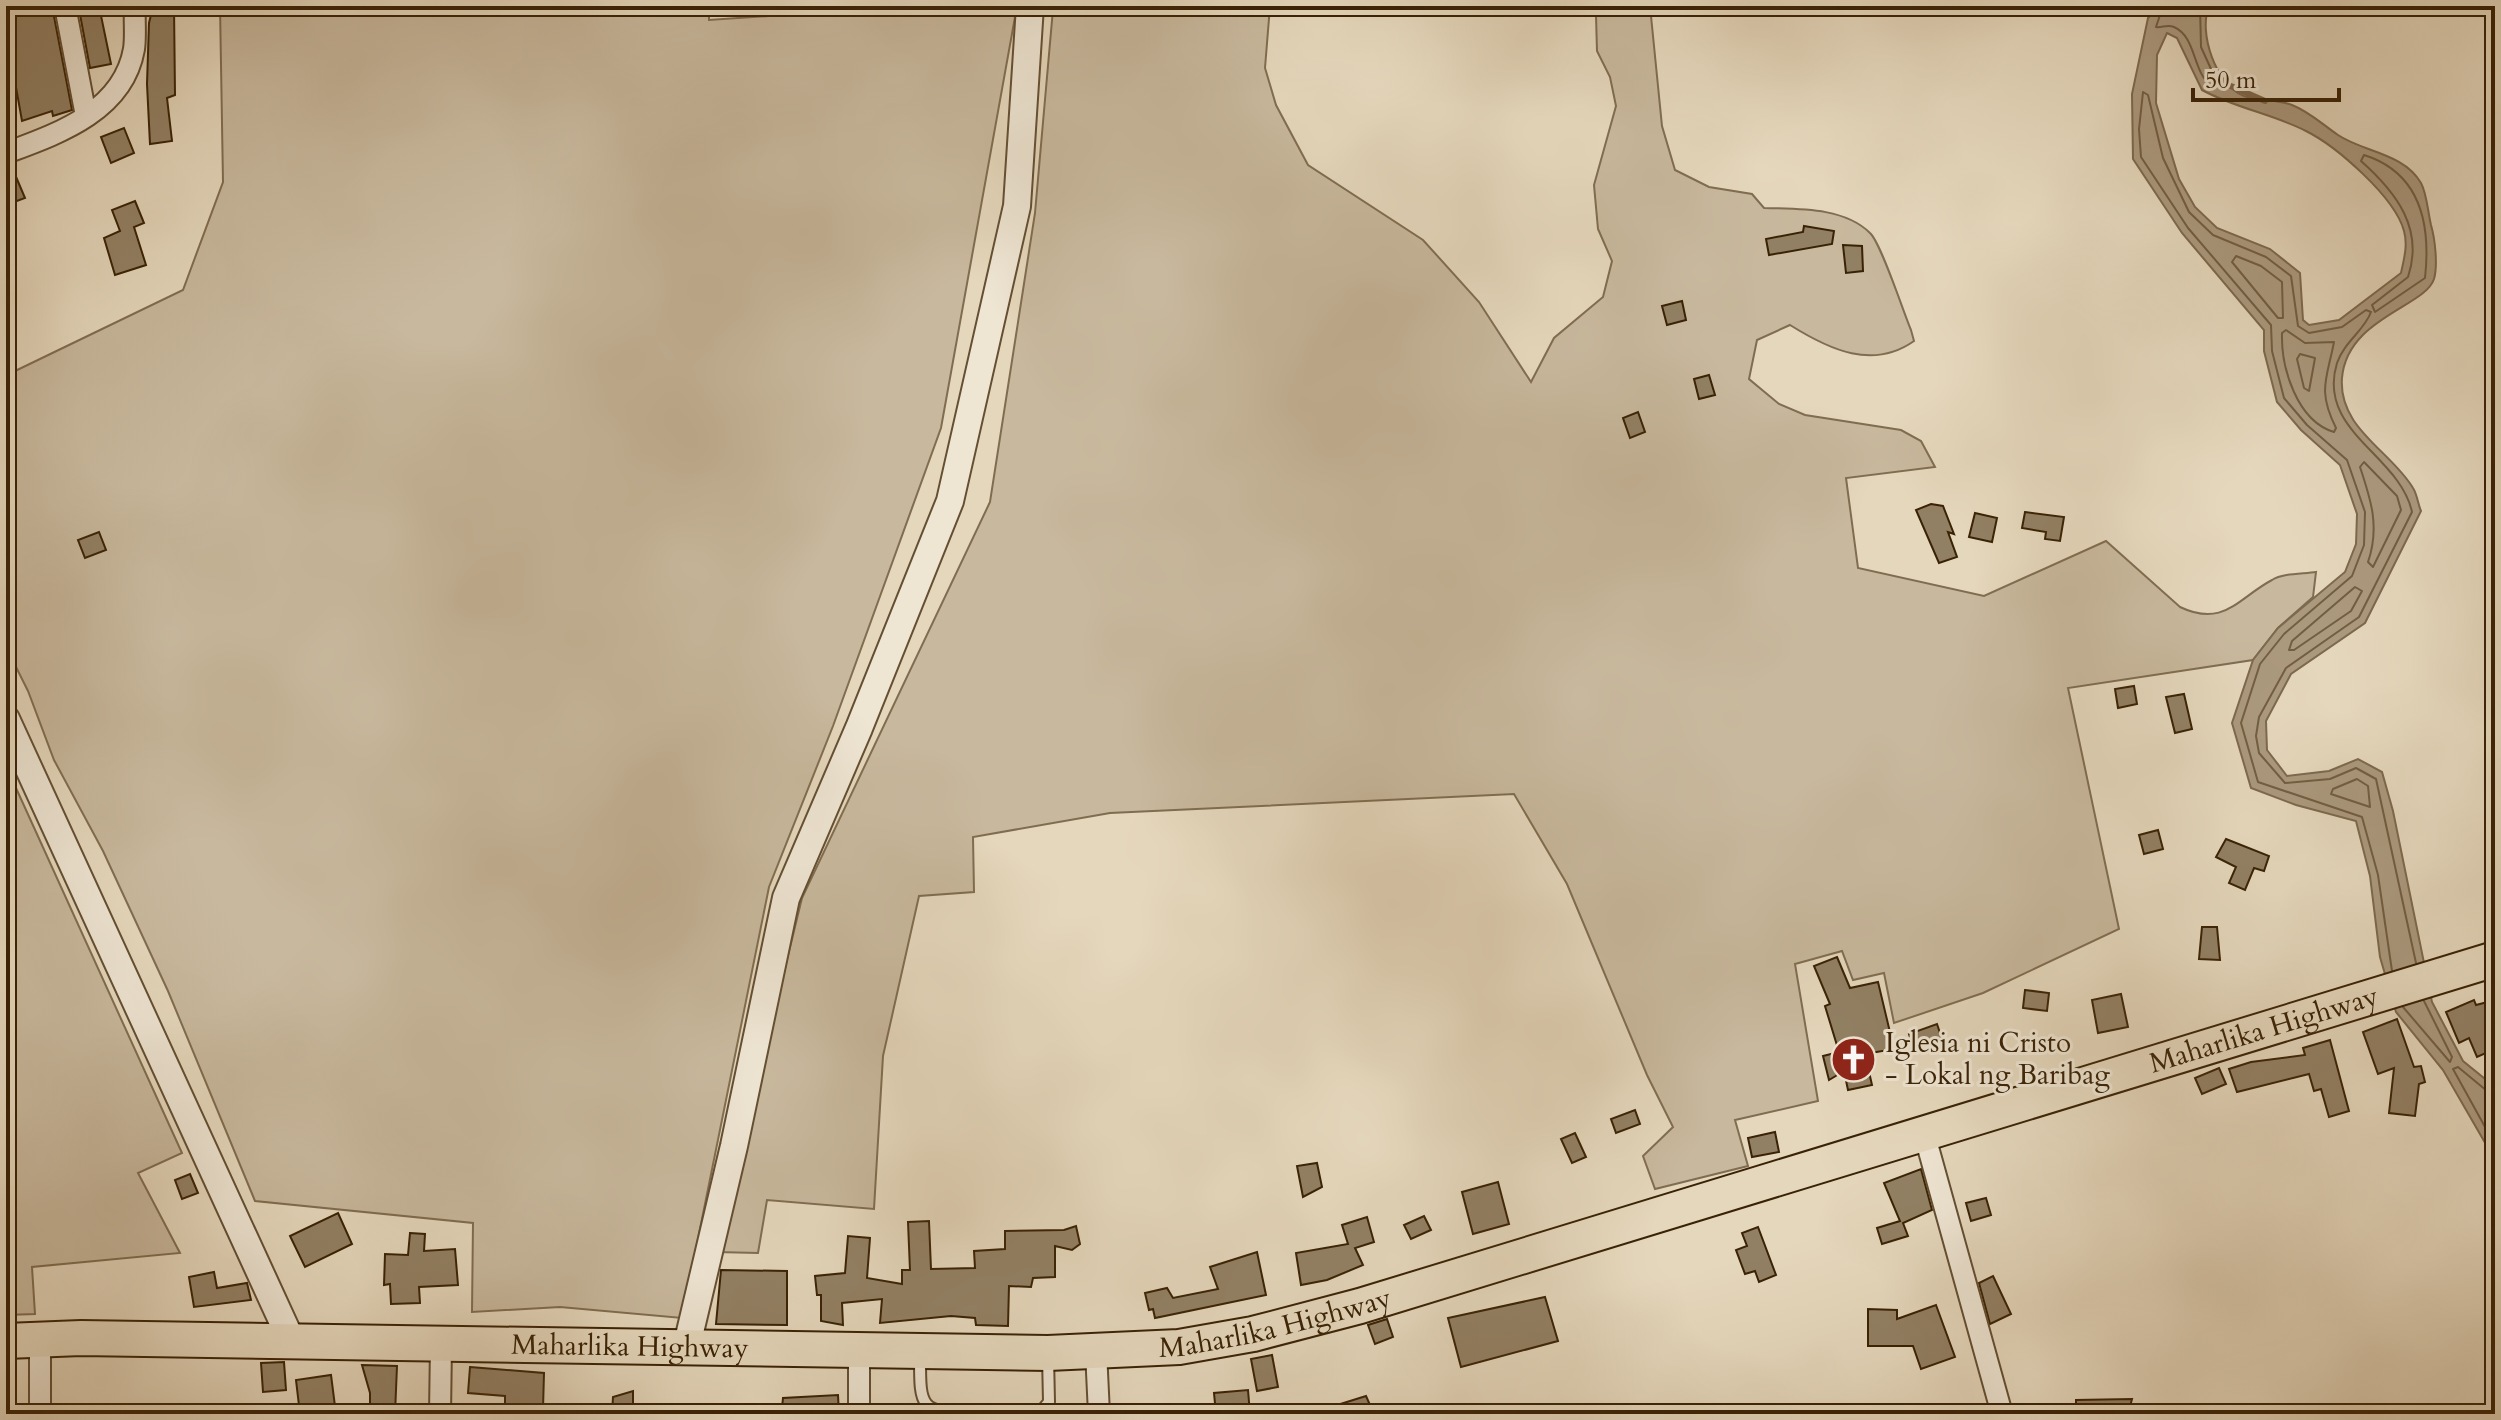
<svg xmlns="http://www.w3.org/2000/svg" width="2501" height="1420" font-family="Cardo,serif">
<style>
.green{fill:#c8b89d;stroke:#806d51;stroke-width:2}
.water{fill:#ab997e;stroke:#7d694e;stroke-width:2;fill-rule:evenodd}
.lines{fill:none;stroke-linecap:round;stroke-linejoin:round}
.shore{stroke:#725e42;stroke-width:2}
.stream{stroke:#7d694e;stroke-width:6}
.building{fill:#928064;stroke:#392205;stroke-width:2}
.service-casing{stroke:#644f33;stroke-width:14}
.minor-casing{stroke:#644f33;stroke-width:24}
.tertiary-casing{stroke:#644f33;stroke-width:30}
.trunk-casing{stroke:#392205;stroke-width:38}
.service{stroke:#eee5d3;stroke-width:10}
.minor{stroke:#eee5d3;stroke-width:20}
.tertiary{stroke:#eee5d3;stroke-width:26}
.trunk{stroke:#e5d7bc;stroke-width:34}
.labels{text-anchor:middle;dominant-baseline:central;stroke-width:6;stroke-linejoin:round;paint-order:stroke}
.street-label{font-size:28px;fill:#392205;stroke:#eee5d3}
.poi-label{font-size:28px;fill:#392205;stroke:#eee5d3;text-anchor:start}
</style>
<rect width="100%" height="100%" fill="#e5d7bc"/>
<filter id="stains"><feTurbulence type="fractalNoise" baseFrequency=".0025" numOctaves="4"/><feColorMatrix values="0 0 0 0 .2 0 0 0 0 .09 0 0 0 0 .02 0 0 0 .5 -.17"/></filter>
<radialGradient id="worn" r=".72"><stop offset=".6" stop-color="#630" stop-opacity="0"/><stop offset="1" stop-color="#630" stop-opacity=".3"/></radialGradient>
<g class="green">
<polygon points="220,6 709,6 709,20 905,7 1017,6 941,428 833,726 769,887 682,1318 560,1307 472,1312 473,1223 255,1201 168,991 103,851 54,760 28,691 6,647 6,349 13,372 183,290 223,182"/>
<path d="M 1115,6 L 1270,6 L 1265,68 L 1276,105 L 1308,165 L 1423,240 L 1479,302 L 1531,382 L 1554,338 L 1603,297 L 1612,261 L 1598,229 L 1594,185 L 1616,106 L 1610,77 L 1597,51 L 1596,16 L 1601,6 L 1650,6 L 1662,126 L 1675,170 L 1709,187 L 1752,194 L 1764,208 C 1798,209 1844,207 1870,233 C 1881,243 1903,311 1911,330 L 1914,341 C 1873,370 1830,350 1790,325 L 1757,340 L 1749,379 L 1779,404 L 1805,415 L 1901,430 L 1921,441 L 1935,467 L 1846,478 L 1858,568 L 1984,596 L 2106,541 L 2180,607 C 2224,628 2238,598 2272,580 C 2283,573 2303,574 2316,572 L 2313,597 L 2278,628 L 2253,660 L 2068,688 L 2119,929 L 1983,993 L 1894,1023 L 1884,973 L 1853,980 L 1842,951 L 1795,964 L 1818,1101 L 1735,1120 L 1748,1166 L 1655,1189 L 1643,1156 L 1673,1127 L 1647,1075 L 1567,884 L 1514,794 L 1110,813 L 973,837 L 974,892 L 919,896 L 883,1056 L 874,1209 L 767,1200 L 758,1253 L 716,1252 L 802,898 L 990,502 L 1035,213 L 1053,9 Z"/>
<polygon points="6,766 182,1153 138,1173 180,1253 32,1267 35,1314 6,1315"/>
</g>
<path class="water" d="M 2158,6 L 2209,6 C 2198,33 2216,85 2244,96 C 2259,101 2277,99 2292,105 C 2310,112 2323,125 2338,135 C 2363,152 2404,153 2421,183 C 2427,194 2428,213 2431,225 C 2435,239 2438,265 2434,279 C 2425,307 2347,318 2342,378 C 2338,428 2391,451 2413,488 C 2417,494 2418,504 2421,511 L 2365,623 L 2291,674 L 2266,721 L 2267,750 L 2287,776 L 2329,771 L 2358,759 L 2382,772 L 2393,811 L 2432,1002 L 2463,1061 L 2495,1087 L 2495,1160 L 2443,1070 L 2396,1012 L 2380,957 L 2370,876 L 2356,821 L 2296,805 L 2251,788 L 2232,723 L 2253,660 L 2278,628 L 2345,572 L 2356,544 L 2357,514 L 2340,465 L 2301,430 L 2277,402 L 2264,351 L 2264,330 L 2182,233 L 2133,159 L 2132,94 L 2148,18 ZM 2167,33 L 2177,38 L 2202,90 C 2235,108 2273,114 2306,131 C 2336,146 2395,197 2404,231 C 2408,245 2404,259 2401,273 L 2339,320 L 2309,325 L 2303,320 L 2300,273 L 2270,249 L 2217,228 L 2195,207 L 2179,179 L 2156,103 L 2157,55 Z"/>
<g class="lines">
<g class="shore">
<path d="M 2163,6 L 2156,27 C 2162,28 2167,24 2174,27 C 2197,37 2192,73 2212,86 L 2216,80 L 2201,47 L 2200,6"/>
<path d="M 2364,155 C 2421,173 2431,224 2425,278 L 2375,312 L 2372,305 L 2408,277 C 2424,229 2397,193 2361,161 Z"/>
<polygon points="2236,256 2261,266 2282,282 2283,318 2278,318 2232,262"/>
<path d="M 2286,330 L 2305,343 L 2334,342 C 2327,379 2317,390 2336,428 L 2334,432 C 2297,421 2281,368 2282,333 Z"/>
<polygon points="2300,354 2315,358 2309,391 2304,388 2297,359"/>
<path d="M 2364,462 L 2397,496 L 2401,510 L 2373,567 L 2368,562 C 2380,527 2371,500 2360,467 Z"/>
<polygon points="2355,587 2362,591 2351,611 2294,650 2289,650 2292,641"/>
<polygon points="2357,779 2368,786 2370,807 2331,794 2333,789"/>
<path d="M 2392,971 L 2378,875 L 2362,817 L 2258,782 L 2241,723 L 2260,664 L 2284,634 L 2352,576 L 2364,545 L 2365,512 L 2347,460 L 2307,425 L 2284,398 L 2272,351 L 2271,325 L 2188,228 L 2141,157 L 2139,129 L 2143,92 L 2148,95 L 2163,158 L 2189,212 L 2213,235 L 2266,257 L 2291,276 L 2298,326 L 2309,333 L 2342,327 L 2366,310 L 2371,312 C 2364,331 2344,342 2337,363 C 2316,431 2400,455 2412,512 L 2359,617 L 2286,668 L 2259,717 L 2256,736 L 2259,753 L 2285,783 L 2330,779 L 2356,768 L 2376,779 L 2416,963"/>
<polyline points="2403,1007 2450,1062 2452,1057 2424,1001"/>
<polyline points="2495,1092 2487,1091 2458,1067 2453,1069 2495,1145"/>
</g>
<polyline class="stream" points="2224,83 2265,101"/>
</g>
<g class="building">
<polygon points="6,6 52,6 72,110 53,116 52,111 22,121 9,48 13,47 6,30 11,26"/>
<polygon points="99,6 111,64 90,68 79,9"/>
<polygon points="153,7 174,7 175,95 167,98 172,141 150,144 147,84 149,23"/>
<polygon points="124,128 134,153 111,163 101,137"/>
<polygon points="11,165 25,198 6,205 6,166"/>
<polygon points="135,201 144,223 134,227 146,265 115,275 104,238 120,231 112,210"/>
<polygon points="1804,226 1834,231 1832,244 1769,255 1766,239 1803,232"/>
<polygon points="1843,245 1862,246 1863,271 1846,273"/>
<polygon points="1682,301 1686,320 1667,325 1662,306"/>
<polygon points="1709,375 1715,395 1699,399 1694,379"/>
<polygon points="1638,412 1645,432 1630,438 1623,418"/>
<polygon points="1931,504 1943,506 1954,534 1948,532 1957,557 1939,563 1916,510"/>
<polygon points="2025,512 2064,517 2060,541 2045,539 2046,532 2022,528"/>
<polygon points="1975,513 1997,518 1992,542 1969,537"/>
<polygon points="99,532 106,550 85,558 78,540"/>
<polygon points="2134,686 2137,704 2118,708 2115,689"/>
<polygon points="2184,694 2192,729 2175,733 2166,697"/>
<polygon points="2158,830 2163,849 2144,854 2139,835"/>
<polygon points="2226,839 2269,856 2264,871 2254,868 2245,890 2229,883 2236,867 2216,857"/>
<polygon points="2202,927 2217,927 2220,960 2199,959"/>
<polygon points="1837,957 1850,988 1878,982 1894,1049 1865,1054 1872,1085 1848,1090 1844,1071 1829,1080 1823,1056 1839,1052 1825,1006 1830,1004 1814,966"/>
<polygon points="2025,990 2049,993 2047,1011 2023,1008"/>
<polygon points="2121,994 2128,1027 2098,1033 2092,1000"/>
<polygon points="2474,1000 2476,1005 2495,1000 2495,1019 2486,1022 2495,1049 2477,1057 2469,1038 2459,1043 2446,1012"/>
<polygon points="2397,1019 2414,1067 2421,1066 2425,1082 2419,1084 2415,1116 2389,1113 2394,1068 2378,1074 2363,1032"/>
<polygon points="1937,1024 1942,1039 1914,1049 1909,1034"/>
<polygon points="2330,1040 2349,1111 2329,1117 2321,1089 2314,1091 2309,1074 2237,1092 2229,1069 2251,1062 2305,1055 2303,1048"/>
<polygon points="2219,1068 2226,1084 2202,1094 2195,1078"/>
<polygon points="1635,1110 1640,1124 1616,1133 1611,1119"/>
<polygon points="1775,1132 1779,1152 1752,1157 1748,1138"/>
<polygon points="1575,1133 1586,1157 1572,1163 1561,1139"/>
<polygon points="1317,1163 1322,1187 1303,1197 1297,1166"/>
<polygon points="1921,1169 1932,1210 1903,1223 1908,1236 1882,1244 1877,1228 1900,1221 1884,1183"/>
<polygon points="190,1174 198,1193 182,1199 175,1180"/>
<polygon points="1498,1182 1509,1224 1473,1234 1462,1192"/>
<polygon points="1986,1198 1991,1215 1971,1221 1966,1203"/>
<polygon points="338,1213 352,1244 305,1267 290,1236"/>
<polygon points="1424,1216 1431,1230 1411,1239 1404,1225"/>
<polygon points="1367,1217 1374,1242 1355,1248 1363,1265 1327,1280 1301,1285 1296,1253 1348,1244 1342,1225"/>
<polygon points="929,1221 931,1269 975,1268 974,1251 1005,1249 1005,1231 1064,1230 1076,1226 1080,1244 1072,1250 1055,1246 1055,1277 1033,1278 1031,1287 1009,1286 1008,1326 976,1325 975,1318 951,1316 880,1323 882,1299 842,1303 843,1325 821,1321 821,1295 817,1295 815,1276 845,1273 848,1236 870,1238 867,1278 902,1284 902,1270 910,1270 908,1222"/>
<polygon points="1758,1227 1776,1275 1759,1282 1755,1271 1745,1274 1736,1250 1747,1246 1742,1233"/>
<polygon points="410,1233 425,1234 424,1251 455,1249 458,1285 419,1287 420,1303 391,1304 390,1284 384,1285 385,1254 408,1255"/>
<polygon points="1257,1252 1266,1295 1155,1318 1153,1309 1149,1310 1145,1293 1167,1288 1173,1298 1218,1289 1210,1267"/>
<polygon points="721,1270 787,1271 787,1325 716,1324"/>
<polygon points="214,1272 217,1288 247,1283 251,1300 194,1307 189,1277"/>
<polygon points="1993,1276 2011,1314 1990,1324 1979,1283"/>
<polygon points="1545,1297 1558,1341 1461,1367 1448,1318"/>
<polygon points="1936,1305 1955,1357 1921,1369 1913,1346 1868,1346 1868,1309 1897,1310 1897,1319"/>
<polygon points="1387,1319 1393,1337 1375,1344 1368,1325"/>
<polygon points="1272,1355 1278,1387 1257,1391 1251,1359"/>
<polygon points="284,1362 286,1390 263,1392 261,1363"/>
<polygon points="362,1365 397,1366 395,1414 370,1414 370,1393"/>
<polygon points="470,1367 544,1373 543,1409 505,1408 505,1396 468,1393"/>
<polygon points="331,1375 336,1414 300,1414 296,1380"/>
<polygon points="1248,1390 1250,1414 1216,1414 1214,1393"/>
<polygon points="633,1391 633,1414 612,1414 613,1397"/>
<polygon points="838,1395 839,1414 807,1414 810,1410 782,1408 783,1398"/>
<polygon points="1366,1396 1374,1414 1321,1414 1321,1410"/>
<polygon points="2132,1399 2128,1414 2076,1414 2076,1400"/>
</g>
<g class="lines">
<defs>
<g id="service">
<path d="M 920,1358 C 920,1407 920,1412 970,1414"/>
<polyline points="1039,1414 1049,1402 1048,1356"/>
</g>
<g id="minor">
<polyline points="65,6 86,116"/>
<path d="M 6,153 C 57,134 123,112 134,49 C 136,36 134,20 135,6"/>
<polyline points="1924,1133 2002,1414"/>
<polyline points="1096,1351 1099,1414"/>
<polyline points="40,1414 40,1340"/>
<polyline points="440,1414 441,1344"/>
<polyline points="859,1414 859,1352"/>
</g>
<g id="tertiary">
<polyline points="6,719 292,1342"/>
<polyline points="686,1349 734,1146 786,898 859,728 950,501 1017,206 1030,6"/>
</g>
<g id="trunk">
<path id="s1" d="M 6,1341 L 81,1338 L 1048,1353 L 1179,1347 L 1253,1334 L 1360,1306 L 2495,959"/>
</g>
</defs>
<use href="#service" class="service-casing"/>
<use href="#minor" class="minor-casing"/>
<use href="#tertiary" class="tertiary-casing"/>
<use href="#trunk" class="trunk-casing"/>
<use href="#service" class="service"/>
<use href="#minor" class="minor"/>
<use href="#tertiary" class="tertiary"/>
<use href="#trunk" class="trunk"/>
</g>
<defs>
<symbol id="church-disc" viewBox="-11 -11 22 22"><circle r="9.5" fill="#8f2418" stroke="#eee5d3"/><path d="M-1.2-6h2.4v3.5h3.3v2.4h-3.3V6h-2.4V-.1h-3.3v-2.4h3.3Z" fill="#fff"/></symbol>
</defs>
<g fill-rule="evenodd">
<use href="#church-disc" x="1828" y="1034" width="51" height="51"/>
</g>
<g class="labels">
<g class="street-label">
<text stroke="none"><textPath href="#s1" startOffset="2304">Maharlika Highway</textPath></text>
<text stroke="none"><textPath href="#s1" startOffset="1272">Maharlika Highway</textPath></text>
<text stroke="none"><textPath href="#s1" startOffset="624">Maharlika Highway</textPath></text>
</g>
<g class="poi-label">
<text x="1885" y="1043">Iglesia ni Cristo<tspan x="1885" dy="32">- Lokal ng Baribag</tspan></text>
</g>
</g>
<rect width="2501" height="1420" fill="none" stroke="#e5d7bc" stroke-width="32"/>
<rect x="8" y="8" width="2485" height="1404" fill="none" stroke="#392205" stroke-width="4"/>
<rect x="16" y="16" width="2469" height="1388" fill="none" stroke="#392205" stroke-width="2"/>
<path d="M2193 88v12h146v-12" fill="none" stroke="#392205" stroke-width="4"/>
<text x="2205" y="88" font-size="24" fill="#392205" stroke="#eee5d3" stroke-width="6" paint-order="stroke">50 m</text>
<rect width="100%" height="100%" filter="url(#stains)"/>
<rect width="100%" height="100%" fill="url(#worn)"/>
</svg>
